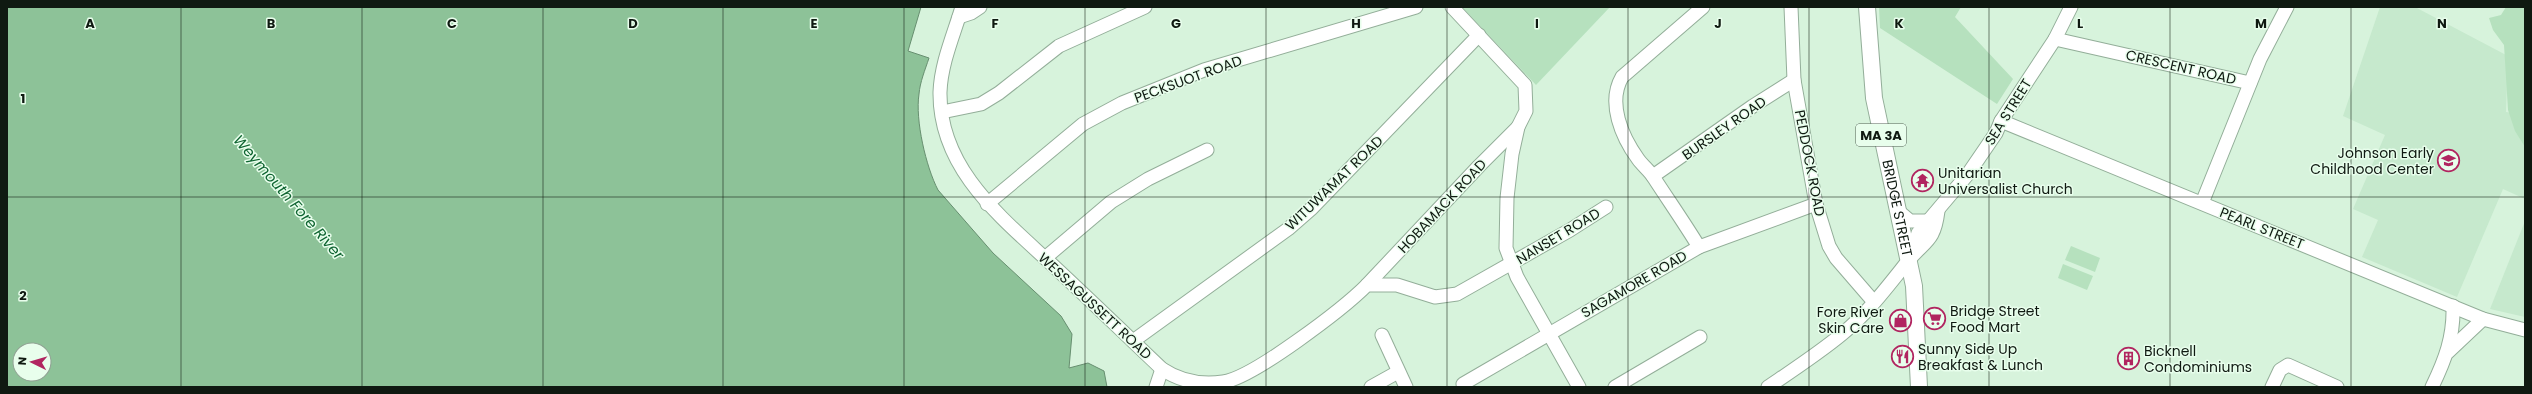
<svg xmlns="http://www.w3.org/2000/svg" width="2532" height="394" font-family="Poppins,sans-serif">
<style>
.built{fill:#c6e9cd}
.green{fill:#b6e1be}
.water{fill:#8dc298;stroke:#678f70;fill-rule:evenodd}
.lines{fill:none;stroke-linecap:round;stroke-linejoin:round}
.minor-casing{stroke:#93ae99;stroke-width:15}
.major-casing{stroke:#93ae99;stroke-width:18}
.minor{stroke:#fff;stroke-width:13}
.major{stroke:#fff;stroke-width:16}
.grid{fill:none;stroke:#0f1911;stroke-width:1;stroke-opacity:0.55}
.labels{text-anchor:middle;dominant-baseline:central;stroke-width:3;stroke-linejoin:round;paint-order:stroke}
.shield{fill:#e8feec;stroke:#505e53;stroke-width:1}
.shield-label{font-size:13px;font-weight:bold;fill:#0f1911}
.street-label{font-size:14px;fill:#0f1911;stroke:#e8feec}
.poi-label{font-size:14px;fill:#0f1911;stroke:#e8feec;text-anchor:start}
.water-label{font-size:15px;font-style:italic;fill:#0f6431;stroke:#e8feec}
.grid-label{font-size:13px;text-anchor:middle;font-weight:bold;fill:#0f1911;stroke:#e8feec;stroke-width:3;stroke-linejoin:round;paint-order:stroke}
</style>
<rect width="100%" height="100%" fill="#d7f3dc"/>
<g class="built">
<polygon points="2380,7 2415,7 2508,56 2506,112 2525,115 2525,199 2503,189 2457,297 2362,257 2378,220 2353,209 2385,135 2343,116"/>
<polygon points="2525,221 2525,317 2490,309"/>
</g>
<g class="green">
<polygon points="1462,7 1610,7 1536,85"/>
<polygon points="1879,7 1961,7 1955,17 2013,79 1997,104 1880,28"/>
<polygon points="2506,7 2525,7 2525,147 2515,131 2508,110 2504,45 2493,30 2489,18 2501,15"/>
<polygon points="2071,246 2100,258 2095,272 2065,260"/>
<polygon points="2063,264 2093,276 2087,290 2058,278"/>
</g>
<path class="water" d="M 7,7 L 921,7 L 908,51 L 929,58 C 925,70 920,82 919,94 C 915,120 926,167 938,190 L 993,253 L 1061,316 L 1072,334 L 1069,368 L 1088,363 L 1104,371 L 1107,387 L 7,387 ZM 20,350 L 44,350 L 44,374 L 20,374 Z"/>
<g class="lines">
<defs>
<g id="minor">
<path d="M 962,7 C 954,34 941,63 940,92 C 939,166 997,214 1046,259 C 1085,295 1124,333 1162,369 C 1180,381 1202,385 1223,382 C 1253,378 1344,308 1367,285 L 1397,285 L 1435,297 L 1457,294 L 1570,230 L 1606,207"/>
<polyline points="1452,7 1525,85 1526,111 1518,127 1512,154 1507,198 1506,248 1517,277 1579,387"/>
<polyline points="1791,7 1794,80 1816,204 1829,246 1836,258 1874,302"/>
<polyline points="959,17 971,13 980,7"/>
<polyline points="2055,39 2250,83"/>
<polyline points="942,112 981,104 999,93 1059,46 1145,7"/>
<polyline points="2001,121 2483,319 2525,330"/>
<polyline points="1653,176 1753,106 1794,80"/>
<polyline points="2202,203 2260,59 2287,7"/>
<polyline points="987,204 1083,124 1122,103 1204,70 1416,7"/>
<polyline points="1897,210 1910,221 1926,221"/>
<path d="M 1699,247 C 1685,224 1669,201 1654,178 C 1650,171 1643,166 1638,159 C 1622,137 1607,103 1622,77 L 1703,7"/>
<polyline points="1045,258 1111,202 1148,179 1207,150"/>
<polyline points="1909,260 1918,233 1968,174 1996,133 2001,121 2055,39 2071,7"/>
<polyline points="1367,285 1479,166 1518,127"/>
<polyline points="1382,335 1406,387"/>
<polyline points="1133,341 1288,229 1312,208 1479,35"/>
<polyline points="2448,352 2483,319"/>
<polyline points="1463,384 1699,247 1816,204"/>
<polyline points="1156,387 1162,369"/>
<polyline points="1371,387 1398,372"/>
<polyline points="1615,387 1700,337"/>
<path d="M 1768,387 C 1793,370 1819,353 1842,334 C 1867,314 1888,286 1908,261 C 1925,240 1934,243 1938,211"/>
<polyline points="2272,387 2280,370 2288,365 2337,387"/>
<path d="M 2432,387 C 2445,360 2454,337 2453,306"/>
</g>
<g id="major">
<path id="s1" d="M 1867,7 L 1874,98 L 1914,286 L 1919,387"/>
</g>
</defs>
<use href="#minor" class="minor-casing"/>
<use href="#major" class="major-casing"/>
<use href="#minor" class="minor"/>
<use href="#major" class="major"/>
</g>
<path class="grid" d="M 181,7 L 181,387M 362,7 L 362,387M 543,7 L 543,387M 723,7 L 723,387M 904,7 L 904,387M 1085,7 L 1085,387M 1266,7 L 1266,387M 1447,7 L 1447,387M 1628,7 L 1628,387M 1809,7 L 1809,387M 1989,7 L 1989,387M 2170,7 L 2170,387M 2351,7 L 2351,387M 7,197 L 2525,197"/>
<defs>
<symbol id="school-ring" viewBox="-11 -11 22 22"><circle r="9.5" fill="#e8feec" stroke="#b12560" stroke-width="1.5"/><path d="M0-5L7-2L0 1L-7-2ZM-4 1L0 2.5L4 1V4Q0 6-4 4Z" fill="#b12560"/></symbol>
<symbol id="temple-ring" viewBox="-11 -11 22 22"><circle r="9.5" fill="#e8feec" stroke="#b12560" stroke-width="1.5"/><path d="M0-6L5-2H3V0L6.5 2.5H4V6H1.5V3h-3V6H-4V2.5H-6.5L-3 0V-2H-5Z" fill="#b12560"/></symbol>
<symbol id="supermarket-ring" viewBox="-11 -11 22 22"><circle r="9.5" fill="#e8feec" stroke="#b12560" stroke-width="1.5"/><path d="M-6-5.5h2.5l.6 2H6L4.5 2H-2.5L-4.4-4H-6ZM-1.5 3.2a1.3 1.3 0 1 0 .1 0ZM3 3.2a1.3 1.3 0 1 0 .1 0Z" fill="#b12560"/></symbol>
<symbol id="shop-ring" viewBox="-11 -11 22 22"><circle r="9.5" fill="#e8feec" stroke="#b12560" stroke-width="1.5"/><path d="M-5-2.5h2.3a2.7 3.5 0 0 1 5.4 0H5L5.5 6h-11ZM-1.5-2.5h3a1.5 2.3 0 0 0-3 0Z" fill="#b12560"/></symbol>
<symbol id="restaurant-ring" viewBox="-11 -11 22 22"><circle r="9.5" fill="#e8feec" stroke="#b12560" stroke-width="1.5"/><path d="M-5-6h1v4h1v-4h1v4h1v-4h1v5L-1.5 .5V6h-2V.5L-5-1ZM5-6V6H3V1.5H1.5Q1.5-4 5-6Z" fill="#b12560"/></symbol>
<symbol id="building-ring" viewBox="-11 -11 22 22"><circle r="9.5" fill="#e8feec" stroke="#b12560" stroke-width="1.5"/><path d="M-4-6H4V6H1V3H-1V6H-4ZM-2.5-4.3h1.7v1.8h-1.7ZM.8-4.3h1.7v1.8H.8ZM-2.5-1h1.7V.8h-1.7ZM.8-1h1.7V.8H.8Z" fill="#b12560"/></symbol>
</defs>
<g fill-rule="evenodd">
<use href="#school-ring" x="2436" y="148" width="25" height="25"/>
<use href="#temple-ring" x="1910" y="168" width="25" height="25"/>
<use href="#supermarket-ring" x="1922" y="306" width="25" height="25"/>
<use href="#shop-ring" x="1888" y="308" width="25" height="25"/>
<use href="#restaurant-ring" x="1890" y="344" width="25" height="25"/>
<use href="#building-ring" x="2116" y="346" width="25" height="25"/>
</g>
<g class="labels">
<rect class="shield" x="1856" y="124" width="50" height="22" rx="3"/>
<g class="shield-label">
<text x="1881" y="135">MA 3A</text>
</g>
<g class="street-label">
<text transform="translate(2181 67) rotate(13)">CRESCENT ROAD</text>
<text transform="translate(1188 79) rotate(-20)">PECKSUOT ROAD</text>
<text transform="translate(2008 112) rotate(-58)">SEA STREET</text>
<text transform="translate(1724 128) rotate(-35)">BURSLEY ROAD</text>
<text transform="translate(1810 163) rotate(79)">PEDDOCK ROAD</text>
<text transform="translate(1334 183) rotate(-44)">WITUWAMAT ROAD</text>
<text transform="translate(1442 206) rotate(-47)">HOBAMACK ROAD</text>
<text stroke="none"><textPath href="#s1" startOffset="204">BRIDGE STREET</textPath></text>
<text transform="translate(2262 228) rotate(22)">PEARL STREET</text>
<text transform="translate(1558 236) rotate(-31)">NANSET ROAD</text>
<text transform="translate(1634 284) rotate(-30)">SAGAMORE ROAD</text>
<text transform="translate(1095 306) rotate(43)">WESSAGUSSETT ROAD</text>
</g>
<g class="poi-label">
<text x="2434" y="153" text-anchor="end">Johnson Early<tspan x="2434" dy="16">Childhood Center</tspan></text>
<text x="1938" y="173">Unitarian<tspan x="1938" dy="16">Universalist Church</tspan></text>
<text x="1950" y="311">Bridge Street<tspan x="1950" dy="16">Food Mart</tspan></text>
<text x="1884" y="312" text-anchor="end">Fore River<tspan x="1884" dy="16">Skin Care</tspan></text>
<text x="1918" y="349">Sunny Side Up<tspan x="1918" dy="16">Breakfast &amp; Lunch</tspan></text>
<text x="2144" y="351">Bicknell<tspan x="2144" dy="16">Condominiums</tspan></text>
</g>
<g class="water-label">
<text transform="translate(289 197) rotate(49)">Weymouth Fore River</text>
</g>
</g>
<g class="grid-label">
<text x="90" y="28">A</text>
<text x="271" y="28">B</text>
<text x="452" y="28">C</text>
<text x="633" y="28">D</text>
<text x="814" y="28">E</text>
<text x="995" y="28">F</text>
<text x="1176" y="28">G</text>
<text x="1356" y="28">H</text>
<text x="1537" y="28">I</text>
<text x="1718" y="28">J</text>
<text x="1899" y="28">K</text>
<text x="2080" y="28">L</text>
<text x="2261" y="28">M</text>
<text x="2442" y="28">N</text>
<text x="23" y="103">1</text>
<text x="23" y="300">2</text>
</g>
<rect width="2532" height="394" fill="none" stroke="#0f1911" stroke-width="16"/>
<g transform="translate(32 362) rotate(275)"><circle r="19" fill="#e8feec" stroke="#91a294"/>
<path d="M0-3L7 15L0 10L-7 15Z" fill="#b12560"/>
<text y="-6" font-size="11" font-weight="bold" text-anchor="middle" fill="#0f1911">N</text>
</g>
</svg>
